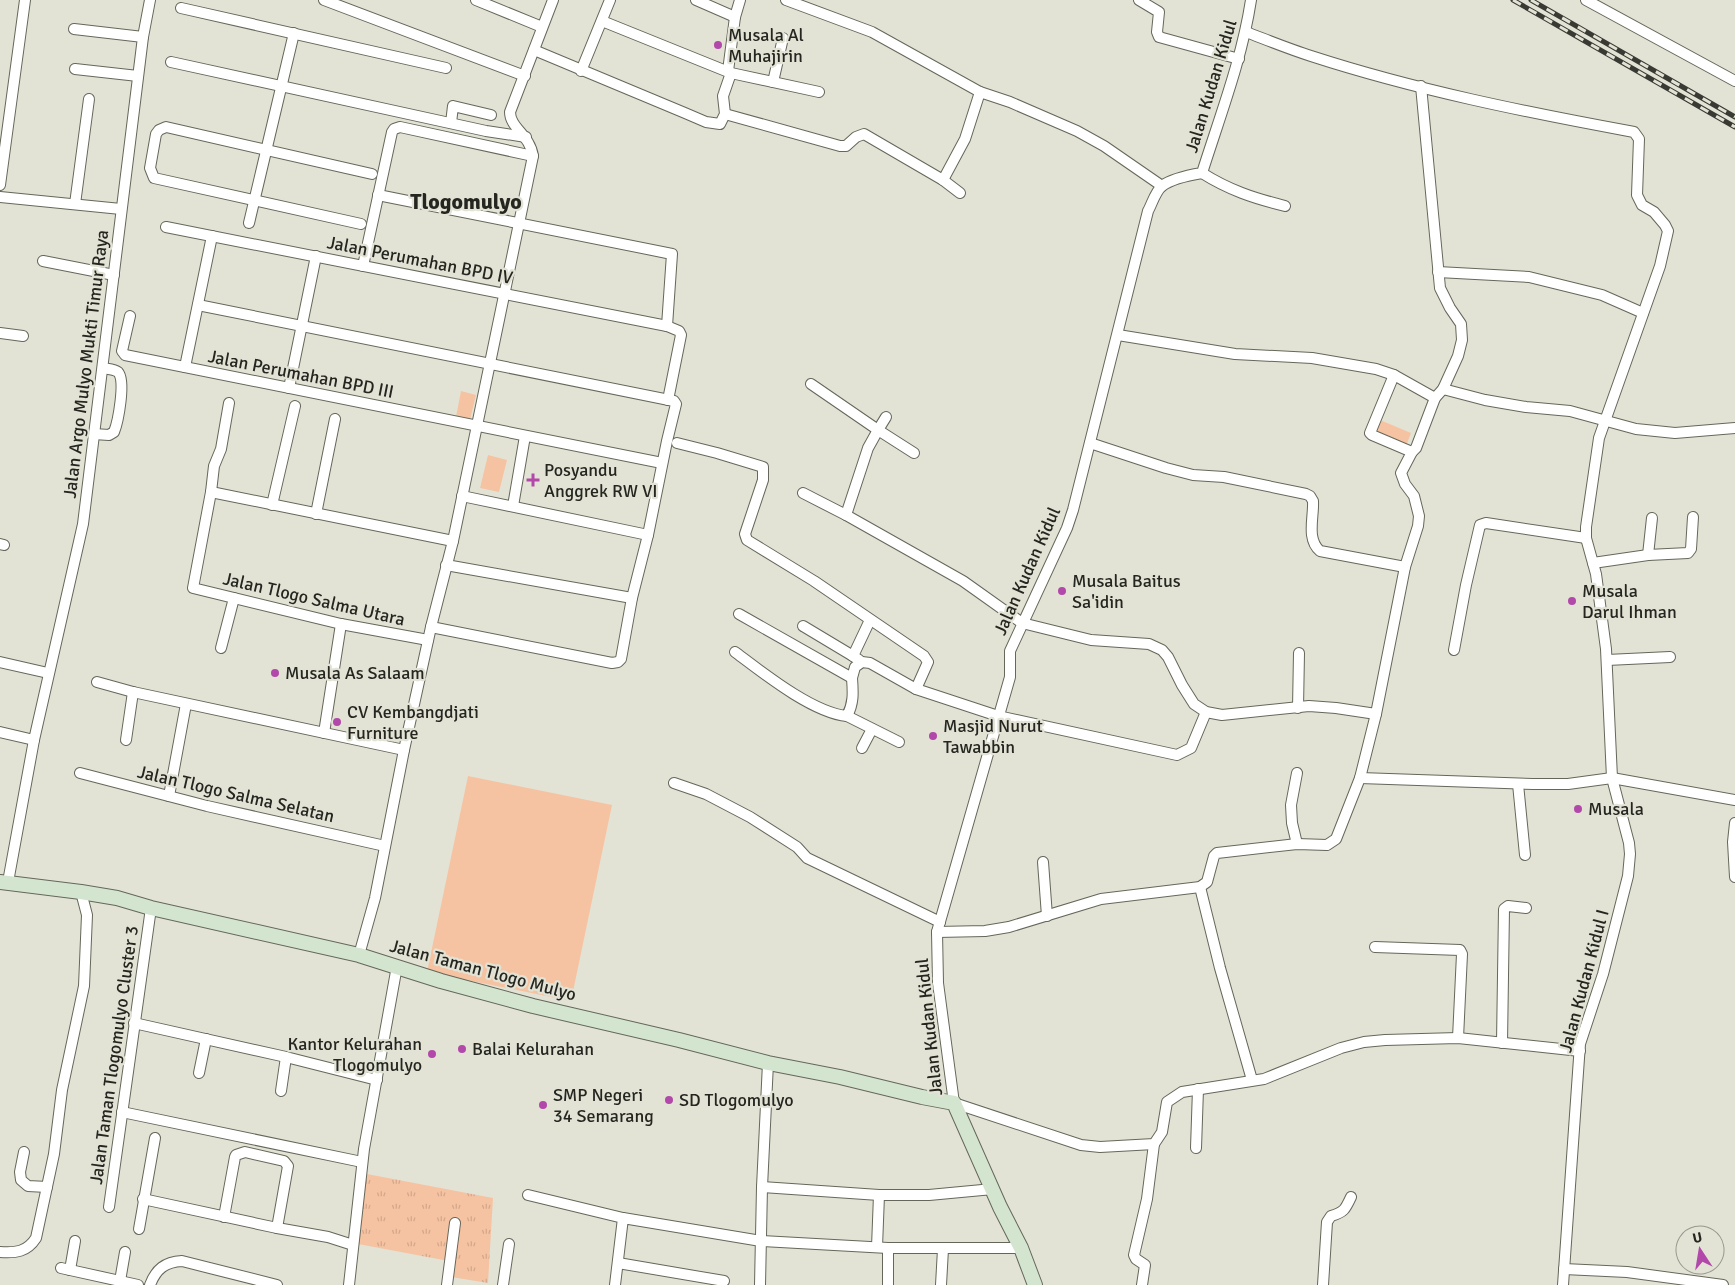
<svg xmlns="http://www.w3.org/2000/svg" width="1735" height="1285" font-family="Signika,sans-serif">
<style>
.grass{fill:url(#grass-tufts)}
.pitch{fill:#f6c3a2}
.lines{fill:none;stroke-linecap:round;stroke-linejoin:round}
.street-casing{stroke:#65675a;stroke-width:12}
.secondary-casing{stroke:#65675a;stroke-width:16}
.street{stroke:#fff;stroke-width:10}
.secondary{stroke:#d3e4cf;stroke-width:14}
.rail-casing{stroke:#3a3a34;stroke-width:5}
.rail{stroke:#e2e3d5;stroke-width:3;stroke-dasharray:9;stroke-linecap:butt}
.poi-dot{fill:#b248a9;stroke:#e2e3d5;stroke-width:2}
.labels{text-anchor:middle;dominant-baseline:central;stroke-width:4.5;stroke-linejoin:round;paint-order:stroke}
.poi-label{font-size:18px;fill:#262621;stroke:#e2e3d5;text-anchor:start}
.street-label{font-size:18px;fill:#262621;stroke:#e2e3d5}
.district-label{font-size:22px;font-weight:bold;fill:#262621;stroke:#e2e3d5}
</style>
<defs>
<pattern id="grass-tufts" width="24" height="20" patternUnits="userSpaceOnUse" patternTransform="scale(1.25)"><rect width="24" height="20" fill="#f6c3a2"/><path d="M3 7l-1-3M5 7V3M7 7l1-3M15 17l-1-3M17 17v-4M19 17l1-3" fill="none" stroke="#d3a78b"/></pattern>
</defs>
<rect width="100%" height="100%" fill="#e2e3d5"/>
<polygon class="grass" points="367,1174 493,1198 488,1283 451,1277 454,1262 358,1244"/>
<g class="pitch">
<polygon points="461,391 476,395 470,420 456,417"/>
<polygon points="1380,420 1411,433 1406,446 1375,433"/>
<polygon points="488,455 507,460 499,492 480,488"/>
<polygon points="468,776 612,805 571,1001 427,972"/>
</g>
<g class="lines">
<defs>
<g id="street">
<polyline points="324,0 525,76"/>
<polyline points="476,0 542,27"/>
<polyline points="696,0 735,17"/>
<polyline points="786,0 872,32 980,92 1010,102 1077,131 1104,146 1162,186"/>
<polyline points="1139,0 1159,12 1157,32 1159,37 1239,59"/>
<path d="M 1251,0 C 1242,59 1220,116 1202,173 C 1190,175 1171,179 1162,186 C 1155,192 1152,204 1148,211 L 1073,510 L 1067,528 L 1010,651 L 1010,677 L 937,932 L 938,983 L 954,1103 L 1081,1145 L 1100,1147 L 1154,1144 L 1162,1132 L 1167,1102 L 1182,1092 L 1264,1079 L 1341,1048 L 1364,1042 L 1385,1040 L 1458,1038 L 1580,1051"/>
<polyline points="1586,0 1735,81"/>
<polyline points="181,8 446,68"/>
<polyline points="602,21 731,73 819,92"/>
<polyline points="74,29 143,37"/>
<path d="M 1246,32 C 1267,40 1289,49 1311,56 C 1416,90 1525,112 1634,132 L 1639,139 L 1637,195 L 1642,205 L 1654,212 L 1665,225 L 1668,231 L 1660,266 L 1599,438 L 1586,527 L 1586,538 L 1596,574 L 1606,649 L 1612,778 L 1629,843 L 1630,854 L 1628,876 L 1603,974 L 1580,1044 L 1563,1285"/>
<polyline points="534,50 685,113 706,122 720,124 725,114 723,96 731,73"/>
<polyline points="171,62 486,131 526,137"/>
<polyline points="75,69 138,76"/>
<polyline points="581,71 610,0"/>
<polyline points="728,71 735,17 740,0"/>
<polyline points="773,82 783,38"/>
<polyline points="725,114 840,146 846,146 856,137 864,134 943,180 960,193"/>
<polyline points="451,123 453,106 491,115"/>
<path d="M 1202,173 C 1229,190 1253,198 1285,206"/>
<polyline points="943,180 965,139 980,92"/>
<polyline points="0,185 25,0"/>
<polyline points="378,195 672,254 667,326"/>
<polyline points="0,197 121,209"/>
<polyline points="75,204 89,99"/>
<polyline points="249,223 294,33"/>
<polyline points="361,224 154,178 150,168 156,134 159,130 166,127 372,174"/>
<polyline points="166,227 667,326 679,331 681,335 668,400"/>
<polyline points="43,261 114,275"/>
<polyline points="363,266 392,132 394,129 400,127 533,156"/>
<polyline points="1438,272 1529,277 1602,295 1643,313"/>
<polyline points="198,305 674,401 676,404 667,441 648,535"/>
<polyline points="130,316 122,351 125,355 662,463"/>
<polyline points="0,333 23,336"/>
<polyline points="1118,335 1235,354 1312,358 1376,369 1394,375 1435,398"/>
<polyline points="185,367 212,236"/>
<polyline points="1394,375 1370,433 1372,435 1412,452"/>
<polyline points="811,384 878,430 868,448 846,515"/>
<polyline points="289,388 316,256"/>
<polyline points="1443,389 1485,400 1526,407 1570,411 1636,429 1675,433 1735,428"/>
<polyline points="229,403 221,449 214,466 211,492 193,588 341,624 428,640"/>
<polyline points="886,417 878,430 914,453"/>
<path d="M 94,434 L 109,435 L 114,432 C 118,422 126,381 118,372 C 114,369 107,369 103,368"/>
<polyline points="677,443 717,453 763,467 763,480 745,534 747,540 814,581 924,656 928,662 916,689"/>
<path d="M 1090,443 L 1166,468 L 1193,475 L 1224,477 L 1306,494 L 1310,496 L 1313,501 C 1314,517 1306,539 1320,551 L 1405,567"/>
<polyline points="211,492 453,541"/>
<polyline points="803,493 846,515 963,581 1022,623 1091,640 1149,644 1162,650 1168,657 1182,685 1194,704 1206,712 1222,715 1309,706 1336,708 1376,714"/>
<polyline points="272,505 295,406"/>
<polyline points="513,506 525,436"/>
<polyline points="316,514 335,419"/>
<polyline points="0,544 4,545"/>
<polyline points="1648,555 1652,518"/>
<polyline points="1593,563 1648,555 1688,553 1691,549 1693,517"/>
<polyline points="446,565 632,598"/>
<polyline points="739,614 852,678 855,667 862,662 870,663 916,689 998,716 1177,755 1191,748 1206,712"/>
<polyline points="803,626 853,656"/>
<polyline points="431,627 612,663 618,662 621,659 632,598 648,535 462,496"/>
<polyline points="221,648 234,598"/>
<polyline points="1454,650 1466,585 1480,525 1486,523 1586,538"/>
<path d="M 735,652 C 763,673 813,713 847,716 C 854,703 853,692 852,678"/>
<polyline points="859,660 853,656 870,620"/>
<polyline points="1607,660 1670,657"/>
<polyline points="0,662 48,673"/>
<polyline points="97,682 133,692 404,750"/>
<polyline points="1298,708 1299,653"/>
<polyline points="847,716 899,742"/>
<polyline points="0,732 34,740"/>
<polyline points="324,733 341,624"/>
<polyline points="126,740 133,692"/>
<polyline points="862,748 872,729"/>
<polyline points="80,773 207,806 385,846"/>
<polyline points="1360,778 1533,784 1568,784 1612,778 1735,800"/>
<polyline points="674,783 706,794 750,817 797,847 807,858 940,922"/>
<polyline points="1518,784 1525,855"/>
<polyline points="169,796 186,704"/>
<polyline points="1735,823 1733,842 1735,877"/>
<polyline points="1297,844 1292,823 1291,805 1297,773"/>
<polyline points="1043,862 1047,916"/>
<polyline points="8,882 34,740 83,524 143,37 150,0"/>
<polyline points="1200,887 1220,968 1252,1080"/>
<polyline points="937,932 985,931 1009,927 1101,899 1200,887 1207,882 1214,856 1217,853 1297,844 1327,845 1336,839 1360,778 1376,714 1405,567 1418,526 1419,516 1414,496 1405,484 1401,473 1412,452 1416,448 1435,398 1443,389 1458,356 1462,340 1461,324 1450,308 1440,288 1421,86"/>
<polyline points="1375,947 1460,950 1462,954 1458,1038"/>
<path d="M 359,955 L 375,898 L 404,750 L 431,627 L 453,541 L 533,156 C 530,135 510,128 510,112 L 553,0"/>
<polyline points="134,1023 286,1057 377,1080"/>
<polyline points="1502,1043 1504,909 1508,906 1526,908"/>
<polyline points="199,1073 206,1039"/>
<polyline points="281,1091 286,1057"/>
<polyline points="122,1112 362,1162"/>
<polyline points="1196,1148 1198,1089"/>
<polyline points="24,1152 20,1172 21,1180 28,1186 47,1187"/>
<polyline points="762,1187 879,1195 929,1195 993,1189"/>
<polyline points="528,1195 623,1218"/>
<polyline points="143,1199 277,1228 328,1237 353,1245"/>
<polyline points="109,1207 151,908"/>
<polyline points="224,1217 235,1157 236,1155 245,1152 284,1161 288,1166 277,1228"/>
<polyline points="139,1229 155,1138"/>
<polyline points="877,1247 879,1195"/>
<polyline points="888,1248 888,1285"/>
<path d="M 0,1252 C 16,1253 27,1252 36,1238 L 54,1154 L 62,1090 L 84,986 L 87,915 L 81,892"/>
<polyline points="618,1263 724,1281"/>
<polyline points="61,1268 138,1285"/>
<polyline points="1564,1269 1627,1272 1723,1285"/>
<polyline points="70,1270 75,1241"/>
<polyline points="120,1281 125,1252"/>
<path d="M 150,1285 C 156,1269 165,1262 182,1261 L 277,1285"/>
<polyline points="349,1285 364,1149 397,966"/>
<polyline points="447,1285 455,1223"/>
<polyline points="503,1285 509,1244"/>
<polyline points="615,1285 623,1218 761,1241 888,1248 1021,1248"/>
<polyline points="760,1285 762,1187 768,1063"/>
<polyline points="941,1285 943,1249"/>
<polyline points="1142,1285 1145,1265 1136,1259 1134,1255 1147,1199 1154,1144"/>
<path d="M 1323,1285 L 1327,1222 L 1331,1216 C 1344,1212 1345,1210 1351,1197"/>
</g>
<polyline id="secondary" points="0,882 81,892 117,898 151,908 359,955 441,981 533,1006 679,1040 768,1063 840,1077 922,1097 954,1103 1000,1207 1021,1248 1035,1285"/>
</defs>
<use href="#street" class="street-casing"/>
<use href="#secondary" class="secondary-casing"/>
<use href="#street" class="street"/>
<use href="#secondary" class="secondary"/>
<defs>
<g id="rail">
<polyline points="1513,0 1735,127"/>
<polyline points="1531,0 1735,117"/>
</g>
</defs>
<use href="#rail" class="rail-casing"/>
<use href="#rail" class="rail"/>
</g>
<g class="poi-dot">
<circle cx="718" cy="45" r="5"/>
<path d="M530.5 472.5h5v5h5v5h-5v5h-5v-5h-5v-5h5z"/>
<circle cx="1062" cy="591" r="5"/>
<circle cx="1572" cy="601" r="5"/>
<circle cx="275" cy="673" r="5"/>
<circle cx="337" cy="722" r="5"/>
<circle cx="933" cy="736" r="5"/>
<circle cx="1578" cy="809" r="5"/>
<circle cx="462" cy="1049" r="5"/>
<circle cx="432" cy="1054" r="5"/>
<circle cx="669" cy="1100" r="5"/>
<circle cx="543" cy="1105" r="5"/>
</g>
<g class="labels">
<g class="poi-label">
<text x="728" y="35">Musala Al<tspan x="728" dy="21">Muhajirin</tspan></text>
<text x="544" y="470">Posyandu<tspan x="544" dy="21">Anggrek RW VI</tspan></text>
<text x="1072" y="581">Musala Baitus<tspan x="1072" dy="21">Sa'idin</tspan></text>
<text x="1582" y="591">Musala<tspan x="1582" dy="21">Darul Ihman</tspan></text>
<text x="285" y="673">Musala As Salaam</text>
<text x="347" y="712">CV Kembangdjati<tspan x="347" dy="21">Furniture</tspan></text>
<text x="943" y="726">Masjid Nurut<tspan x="943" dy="21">Tawabbin</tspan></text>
<text x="1588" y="809">Musala</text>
<text x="422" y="1044" text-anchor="end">Kantor Kelurahan<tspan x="422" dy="21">Tlogomulyo</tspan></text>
<text x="472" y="1049">Balai Kelurahan</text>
<text x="553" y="1095">SMP Negeri<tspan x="553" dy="21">34 Semarang</tspan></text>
<text x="679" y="1100">SD Tlogomulyo</text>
</g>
<g class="street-label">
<text transform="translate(1211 86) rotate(-73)">Jalan Kudan Kidul</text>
<text transform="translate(420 260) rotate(11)">Jalan Perumahan BPD IV</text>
<text transform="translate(86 364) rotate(-83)">Jalan Argo Mulyo Mukti Timur Raya</text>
<text transform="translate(301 374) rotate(11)">Jalan Perumahan BPD III</text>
<text transform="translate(1027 571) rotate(-66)">Jalan Kudan Kidul</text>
<text transform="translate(314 599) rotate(13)">Jalan Tlogo Salma Utara</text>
<text transform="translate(236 794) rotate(13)">Jalan Tlogo Salma Selatan</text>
<text transform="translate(483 970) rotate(15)">Jalan Taman Tlogo Mulyo</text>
<text transform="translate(1584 981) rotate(-75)">Jalan Kudan Kidul I</text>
<text transform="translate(929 1027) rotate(-96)">Jalan Kudan Kidul</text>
<text transform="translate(114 1055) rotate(-82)">Jalan Taman Tlogomulyo Cluster 3</text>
</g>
<g class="district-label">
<text x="466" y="201">Tlogomulyo</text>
</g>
</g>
<g transform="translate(1700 1250) rotate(348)"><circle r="24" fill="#e2e3d5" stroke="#97978d"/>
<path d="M0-4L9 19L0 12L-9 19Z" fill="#b248a9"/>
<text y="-8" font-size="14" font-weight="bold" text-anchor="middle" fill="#262621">U</text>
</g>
</svg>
